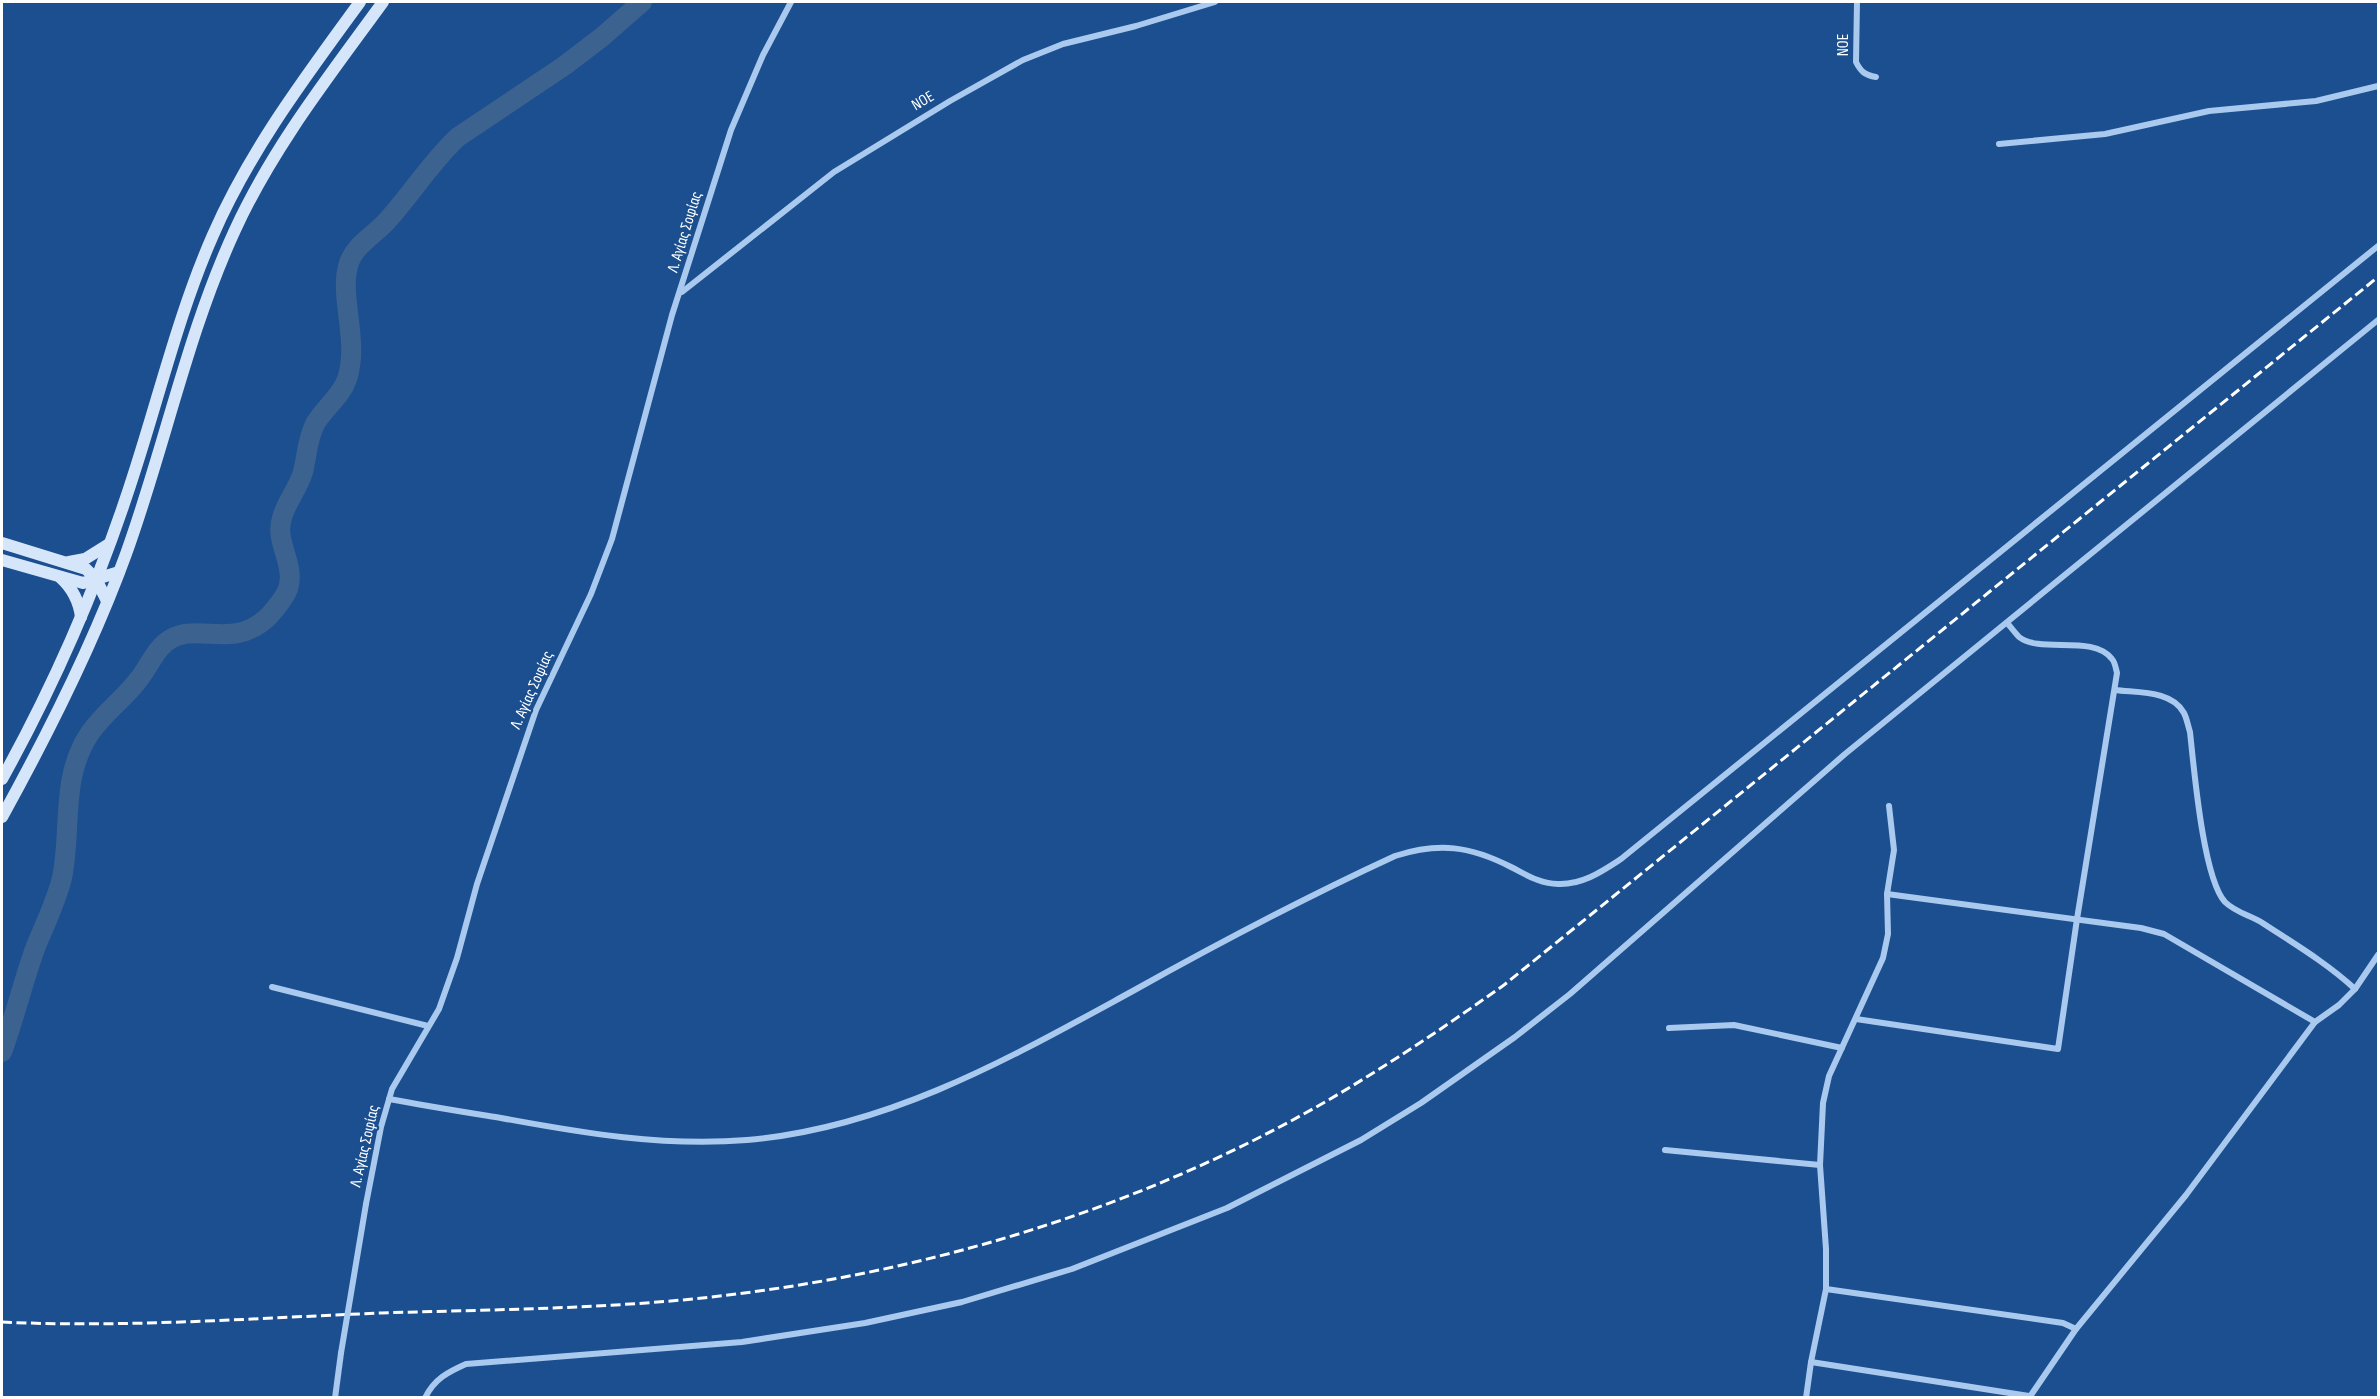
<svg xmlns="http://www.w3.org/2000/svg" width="2380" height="1399" font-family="'Sofia Sans Condensed',sans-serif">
  <rect width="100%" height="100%" fill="#1b4f8f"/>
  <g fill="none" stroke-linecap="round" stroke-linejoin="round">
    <path stroke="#3c6290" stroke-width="20" d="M2,1052C15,1017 23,981 36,946C45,924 56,902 62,878C72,829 60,777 90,733C104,713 125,698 139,679C148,668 154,652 165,643C196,618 231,653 269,616C276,608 284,599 288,589C296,564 274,542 282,518C286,502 298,489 303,472C307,456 307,440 315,424C324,408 341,397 347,379C360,341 338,295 349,263C354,246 374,235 386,222C411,195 430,163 458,137L564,66L602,37L642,2"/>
    <g stroke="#a9c9ee" stroke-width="6">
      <path d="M1857,2L1856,62C1861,72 1865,75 1876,77"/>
      <polyline points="1999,144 2105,134 2209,111 2316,101 2378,86"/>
      <polyline points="682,292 834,172 950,101 1023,60 1063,44 1136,26 1215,2"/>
      <path d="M2115,690C2137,693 2172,690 2184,713C2187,719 2188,726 2190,732C2194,768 2203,878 2225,902C2235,912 2249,915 2261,922C2293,943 2327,963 2355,989"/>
      <polyline points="1887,894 2141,928 2164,934 2315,1022"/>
      <polyline points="272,987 428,1026"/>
      <path d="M1856,1019L2058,1049L2077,919L2117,673C2116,669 2115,662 2112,659C2093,634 2041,654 2019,637C2015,633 2011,627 2007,623"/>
      <polyline points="1669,1028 1734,1025 1842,1048"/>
      <path d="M389,1099C426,1106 464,1112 501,1118C582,1133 664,1147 747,1140C888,1128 1010,1058 1131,992C1217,944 1306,897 1395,856C1439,842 1470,846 1511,867C1525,874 1540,884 1558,884C1582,885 1601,872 1621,859L2378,246"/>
      <polyline points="1665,1150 1820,1165"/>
      <polyline points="366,1204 381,1127 392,1089 439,1009 457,958 477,884 536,710 591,594 612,539 672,315 731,130 763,55 791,2"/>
      <polyline points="1826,1289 2063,1323 2076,1329"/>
      <polyline points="1811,1362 2029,1396"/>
      <polyline points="335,1398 341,1353"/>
      <path d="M425,1398C434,1379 448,1372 466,1364L742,1342L865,1323L962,1302L1072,1269L1227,1208L1361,1140L1421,1103L1515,1037L1570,994L1845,754L2378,320"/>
      <polyline points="1806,1398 1811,1362 1826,1289 1826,1249 1820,1165 1823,1103 1829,1076 1883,958 1888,934 1887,894 1894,850 1889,806"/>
      <polyline points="2029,1398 2076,1329 2186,1195 2315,1022 2339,1005 2355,989 2378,955"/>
    </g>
    <g stroke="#d6e6fa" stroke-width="12">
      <polyline points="2,543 86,569 96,579 107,601"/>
      <polyline points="2,560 83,583 119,572"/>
      <polyline points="69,562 85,559 109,544"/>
      <path d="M61,578C73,589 79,601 81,617"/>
      <path d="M2,779C57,680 102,575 136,467C161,389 180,310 213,235C250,150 306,76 360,2"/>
      <path d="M2,817C49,732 93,645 126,554C165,446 187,334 235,230C273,147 330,75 383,2"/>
    </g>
    <path stroke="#fff" stroke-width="3" stroke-dasharray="10 4.5" stroke-linecap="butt" d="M2,1322C126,1328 256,1318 381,1313C507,1309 634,1309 759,1291C956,1264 1153,1201 1325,1102C1387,1066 1446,1026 1504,985L2378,277"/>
    <polyline stroke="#a9c9ee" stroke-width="6" points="341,1353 366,1204"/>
  </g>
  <g text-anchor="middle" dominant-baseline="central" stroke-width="4.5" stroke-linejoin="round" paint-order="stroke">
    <g font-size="16" fill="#fff" stroke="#1b4f8f">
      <text transform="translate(1843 45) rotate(-90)">NOE</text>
      <text transform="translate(923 101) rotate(-31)">NOE</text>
      <text transform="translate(685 232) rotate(-73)">Λ. Αγίας Σοφίας</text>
      <text transform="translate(532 690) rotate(-66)">Λ. Αγίας Σοφίας</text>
      <text transform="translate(365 1146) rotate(-77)">Λ. Αγίας Σοφίας</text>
    </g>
  </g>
  <rect width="2380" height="1399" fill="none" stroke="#ffffff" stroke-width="6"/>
</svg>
